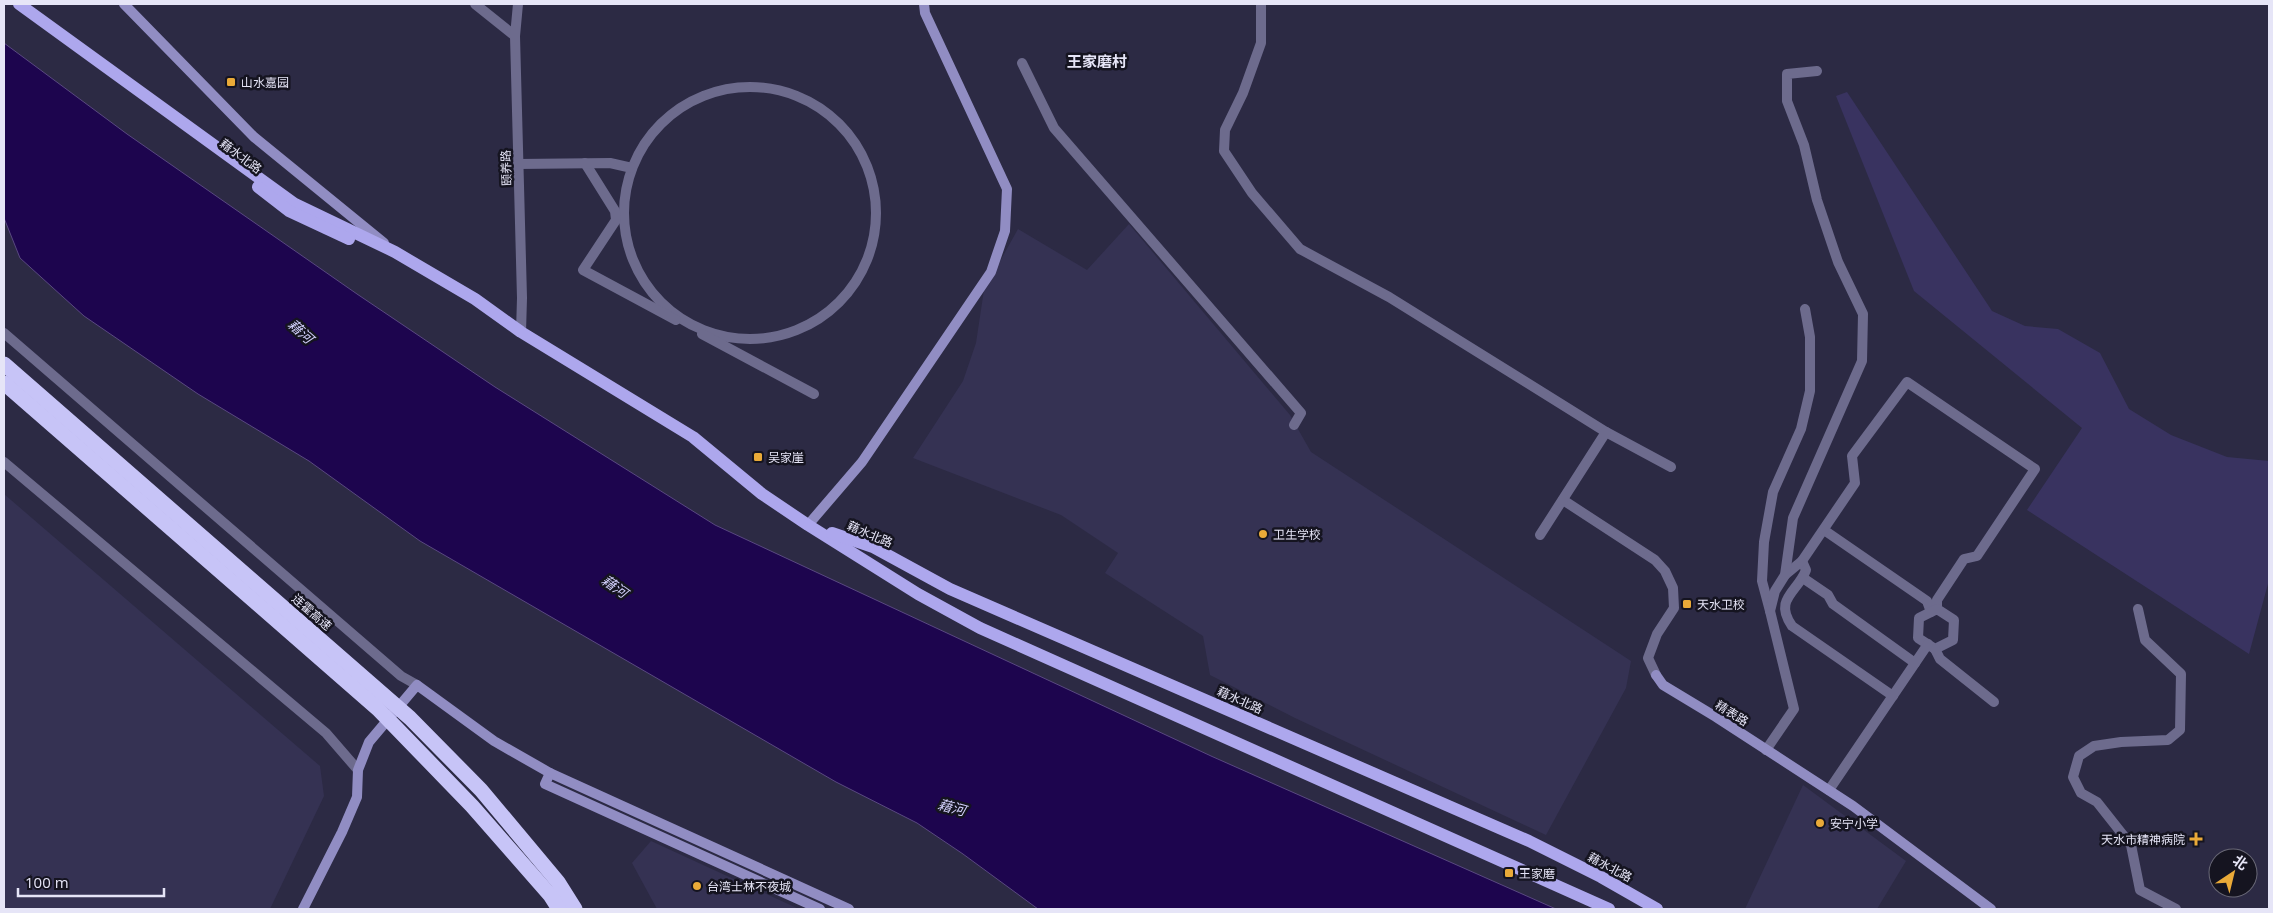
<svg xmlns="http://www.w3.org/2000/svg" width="2273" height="913" font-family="'Open Sans','Noto Sans SC',sans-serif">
  <rect width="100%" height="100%" fill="#2c2a44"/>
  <g fill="#353253">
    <polygon points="1129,224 1290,415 1311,452 1631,661 1626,688 1546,835 1295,718 1210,675 1203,636 1105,573 1118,553 1061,515 913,458 963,381 976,343 984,290 1018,229 1087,270"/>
    <polygon points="4,494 320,766 324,796 270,909 4,909"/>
    <polygon points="1803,785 1906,861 1877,909 1745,909"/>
    <polygon points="651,841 799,909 657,909 632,863"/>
  </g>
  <polygon fill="#393360" points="1847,92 1992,311 2025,326 2058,329 2100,353 2129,409 2171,435 2227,457 2269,461 2269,580 2249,654 2027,510 2082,428 1914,291 1836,96"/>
  <polygon fill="#1d054e" stroke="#594881" points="4,43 127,134 357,294 495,387 715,525 1211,756 1556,909 1038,909 963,854 917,823 836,782 420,541 309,461 198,394 84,316 20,258 4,218"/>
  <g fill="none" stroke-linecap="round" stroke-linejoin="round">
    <g stroke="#6d6b8d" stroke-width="10">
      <polyline points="475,4 515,36"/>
      <polyline points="518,4 515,36 522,298 521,332"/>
      <polyline points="1261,4 1261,43 1243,93 1225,130 1224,151 1252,193 1300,249 1389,297 1606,432 1671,467"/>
      <polyline points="1022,63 1054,128 1301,413 1294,425"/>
      <circle cx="750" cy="213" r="126"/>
      <polyline points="585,163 615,211 616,220 583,270 676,320"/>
      <polyline points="518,164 610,163 632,168"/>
      <polyline points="4,333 401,676 417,685"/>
      <polyline points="702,334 814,394"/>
      <polyline points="4,462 326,733 358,770"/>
      <polyline points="1563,500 1655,560 1665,571 1673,588 1674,608 1657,634 1648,658 1656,675"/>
      <polyline points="1824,530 1927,601 1931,612"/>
      <polyline points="1540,535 1606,432"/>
      <path d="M1802,561L1806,570C1798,592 1773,599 1792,626L1893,696"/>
      <polyline points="1785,575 1802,561 1855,483 1852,456 1907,382 2035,469 1977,556 1964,559 1937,600 1937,609"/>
      <polyline points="1803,578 1828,595 1833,604 1915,663"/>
      <polygon points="1937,609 1954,620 1953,640 1935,649 1918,638 1919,618"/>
      <polyline points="2138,609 2145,640 2181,674 2180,730 2168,740 2121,742 2094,746 2079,756 2073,777 2081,793 2097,802 2131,845 2140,890 2176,909"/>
      <polyline points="1770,611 1762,581 1764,542 1773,492 1801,429 1810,391 1810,337 1805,309"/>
      <polyline points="1935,649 1940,659 1994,702"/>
      <polyline points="1766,750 1794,709 1770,611 1775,591 1785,575 1793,518 1862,361 1863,314 1838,262 1817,200 1804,145 1787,101 1787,74 1817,71"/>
      <polyline points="1829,790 1928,644"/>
    </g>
    <g stroke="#918dc3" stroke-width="10">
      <polyline points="124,4 254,137 384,243"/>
      <polyline points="808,525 862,462 991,272 1005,231 1007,189 925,13 924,4"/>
      <polyline points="1656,675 1663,685 1716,717 1853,806 1991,909"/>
      <polyline points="550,773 545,784 820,909"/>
      <polyline points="303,909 342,832 357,797 358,770 369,742 417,685 494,741 550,773 849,909"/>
    </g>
    <g stroke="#ada7ed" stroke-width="12">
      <polyline points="19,4 295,204 395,252 475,299 521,332 693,437 762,494 808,525 918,594 980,628 1609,909"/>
      <polyline points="258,187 289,211 349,239"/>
      <polyline points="832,533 873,547 950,589 1529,841 1601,877 1657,909"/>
    </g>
    <g stroke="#c7c4f7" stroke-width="15">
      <polyline points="4,364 410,718 481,790 558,882 575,909"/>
      <polyline points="4,383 378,709 472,806 550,895 559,909"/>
    </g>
  </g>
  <g fill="#eaaa38" stroke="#151420" stroke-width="2">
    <rect x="226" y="77" width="10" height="10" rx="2.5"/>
    <rect x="753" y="452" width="10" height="10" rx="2.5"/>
    <circle cx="1263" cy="534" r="5"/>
    <rect x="1682" y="599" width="10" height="10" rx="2.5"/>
    <circle cx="1820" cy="823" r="5"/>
    <path d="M2193.5 831.5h5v5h5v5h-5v5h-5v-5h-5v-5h5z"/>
    <rect x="1504" y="868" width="10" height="10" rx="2.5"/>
    <circle cx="697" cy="886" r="5"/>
  </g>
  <g text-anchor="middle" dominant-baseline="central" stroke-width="5" stroke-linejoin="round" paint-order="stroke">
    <g font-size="12" fill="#e6e5f7" stroke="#151420" text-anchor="start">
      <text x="241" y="82">山水嘉园</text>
      <text x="768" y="457">吴家崖</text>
      <text x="1273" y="534">卫生学校</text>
      <text x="1697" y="604">天水卫校</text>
      <text x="1830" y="823">安宁小学</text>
      <text x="2185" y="839" text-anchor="end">天水市精神病院</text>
      <text x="1519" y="873">王家磨</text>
      <text x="707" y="886">台湾士林不夜城</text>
    </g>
    <g font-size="12" fill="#e6e5f7" stroke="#151420">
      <text transform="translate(241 156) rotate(37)">藉水北路</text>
      <text transform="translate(506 168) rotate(-92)">颐养路</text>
      <text transform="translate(870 534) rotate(23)">藉水北路</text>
      <text transform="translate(312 612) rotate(41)">连霍高速</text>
      <text transform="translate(1240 700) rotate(24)">藉水北路</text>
      <text transform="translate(1732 713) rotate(32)">精表路</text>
      <text transform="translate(1610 867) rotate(28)">藉水北路</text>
    </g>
    <g font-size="14" font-style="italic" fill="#d2d0fb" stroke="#151420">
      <text transform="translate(301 331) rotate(42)">藉河</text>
      <text transform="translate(615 586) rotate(35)">藉河</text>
      <text transform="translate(952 807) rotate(15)">藉河</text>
    </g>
    <g font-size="15" font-weight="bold" fill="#e6e5f7" stroke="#151420">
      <text x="1097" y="61">王家磨村</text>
    </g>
  </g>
  <rect width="2273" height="913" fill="none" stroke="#e6e5f7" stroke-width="10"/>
  <g transform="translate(2233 873) rotate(35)"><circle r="24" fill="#151420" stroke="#696876"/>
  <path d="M0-4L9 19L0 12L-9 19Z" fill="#eaaa38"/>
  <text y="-8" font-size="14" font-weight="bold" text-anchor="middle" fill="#e6e5f7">北</text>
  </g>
  <path d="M18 888v8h146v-8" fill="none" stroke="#e6e5f7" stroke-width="2.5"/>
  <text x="25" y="888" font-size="15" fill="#e6e5f7" stroke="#151420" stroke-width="4" paint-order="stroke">100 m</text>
</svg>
